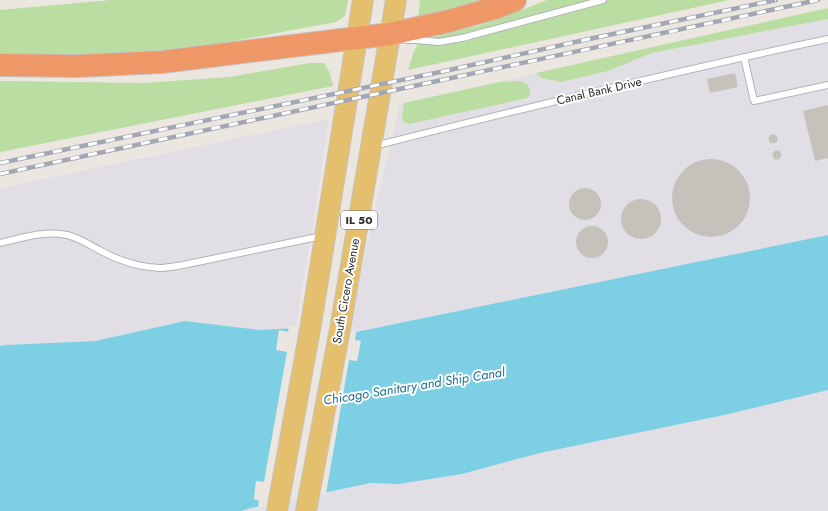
<svg xmlns="http://www.w3.org/2000/svg" width="828" height="511" font-family="Jost,sans-serif">
  <rect width="100%" height="100%" fill="#ece6e0"/>
  <g fill="#e1dfe5">
    <polygon points="828,19 828,235 356,332 349,332 365,251 400,104 404,103 402,117 404,122 409,124 528,98 499,82 476,87 536,73 542,78 561,82 574,79 608,71 652,53"/>
    <polygon points="329,119 312,231 295,328 261,330 185,321 95,341 5,345 0,346 0,188"/>
    <polygon points="828,390 828,511 241,511 251,508 371,483 399,484 462,474 540,453 729,414"/>
  </g>
  <g fill="#badda1">
    <polygon points="111,0 348,0 345,16 336,22 206,46 136,53 52,57 0,56 0,10"/>
    <polygon points="420,0 489,0 418,18"/>
    <polygon points="547,0 729,0 408,70 414,51 420,41 444,34 478,26 504,17"/>
    <polygon points="828,8 828,19 652,53 608,71 574,79 561,82 542,78 536,73"/>
    <polygon points="310,63 324,63 330,73 333,86 0,152 0,81 144,83 229,77"/>
    <path d="M519,81L527,84C530,89 532,93 528,98L409,124L403,122L402,117L404,103L499,82Z"/>
  </g>
  <polygon fill="#7dd0e4" points="828,235 828,390 729,414 540,453 462,474 399,484 371,483 251,508 241,511 0,511 0,346 5,345 95,341 185,321 261,330 295,328 356,332"/>
  <polygon fill="#ece6e0" points="289,326 337,329 356,332 355,340 361,341 357,361 349,360 326,494 258,508 259,501 254,499 256,481 264,482 287,352 276,350 279,330 288,332"/>
  <g fill="#c5c1bb">
    <polygon points="735,73 738,87 710,93 707,79"/>
    <polygon points="828,105 828,158 815,161 803,111"/>
    <circle cx="773" cy="139" r="4.5"/>
    <circle cx="777" cy="155" r="4.5"/>
    <circle cx="711" cy="198" r="39"/>
    <circle cx="585" cy="204" r="16"/>
    <circle cx="641" cy="219" r="20"/>
    <circle cx="592" cy="242" r="16"/>
  </g>
  <g fill="none" stroke-linecap="round" stroke-linejoin="round">
    <defs>
      <g id="service">
        <polyline points="406,40 416,40 439,42 462,38 603,0"/>
        <polyline points="744,57 754,101 828,85"/>
        <path d="M374,146C525,108 676,71 828,39"/>
        <path d="M0,243C21,238 45,230 67,235C80,238 91,246 103,252C120,261 140,267 159,268C167,268 175,266 183,265L322,236"/>
      </g>
      <g id="primary">
        <polyline points="277,511 311,324 363,0"/>
        <polyline points="306,511 340,329 396,0"/>
      </g>
      <polyline id="motorway" points="0,65 78,66 162,62 390,34 449,21 495,8 515,0"/>
    </defs>
    <use href="#service" stroke="#b0b3bb" stroke-width="8"/>
    <use href="#primary" stroke="#c4c4c4" stroke-width="22"/>
    <use href="#motorway" stroke="#c4c4c4" stroke-width="24"/>
    <use href="#service" stroke="#fff" stroke-width="6"/>
    <use href="#primary" stroke="#e4bf6d" stroke-width="20"/>
    <use href="#motorway" stroke="#ef9867" stroke-width="22"/>
    <defs>
      <g id="rail">
        <polyline points="0,163 445,71 589,39 776,0"/>
        <path d="M0,174C273,115 545,59 818,0"/>
      </g>
    </defs>
    <use href="#rail" stroke="#a3a6b4" stroke-width="4.5"/>
    <use href="#rail" stroke="#fff" stroke-width="3" stroke-dasharray="9" stroke-linecap="butt"/>
  </g>
  <g text-anchor="middle" dominant-baseline="central" stroke-width="4" stroke-linejoin="round" paint-order="stroke">
    <rect fill="#fff" stroke="#6b6b6b" stroke-width="1" x="341" y="211" width="36" height="18" rx="3"/>
    <g font-size="11" font-weight="bold" fill="#2c2c2c">
      <text x="359" y="220">IL 50</text>
    </g>
    <g font-size="12" fill="#2c2c2c" stroke="#fff">
      <text transform="translate(599 91) rotate(-13)">Canal Bank Drive</text>
      <text transform="translate(346 291) rotate(-80)">South Cicero Avenue</text>
    </g>
    <g font-size="13" font-style="italic" fill="#1a7291" stroke="#fff">
      <text transform="translate(414 386) rotate(-9)">Chicago Sanitary and Ship Canal</text>
    </g>
  </g>
</svg>
